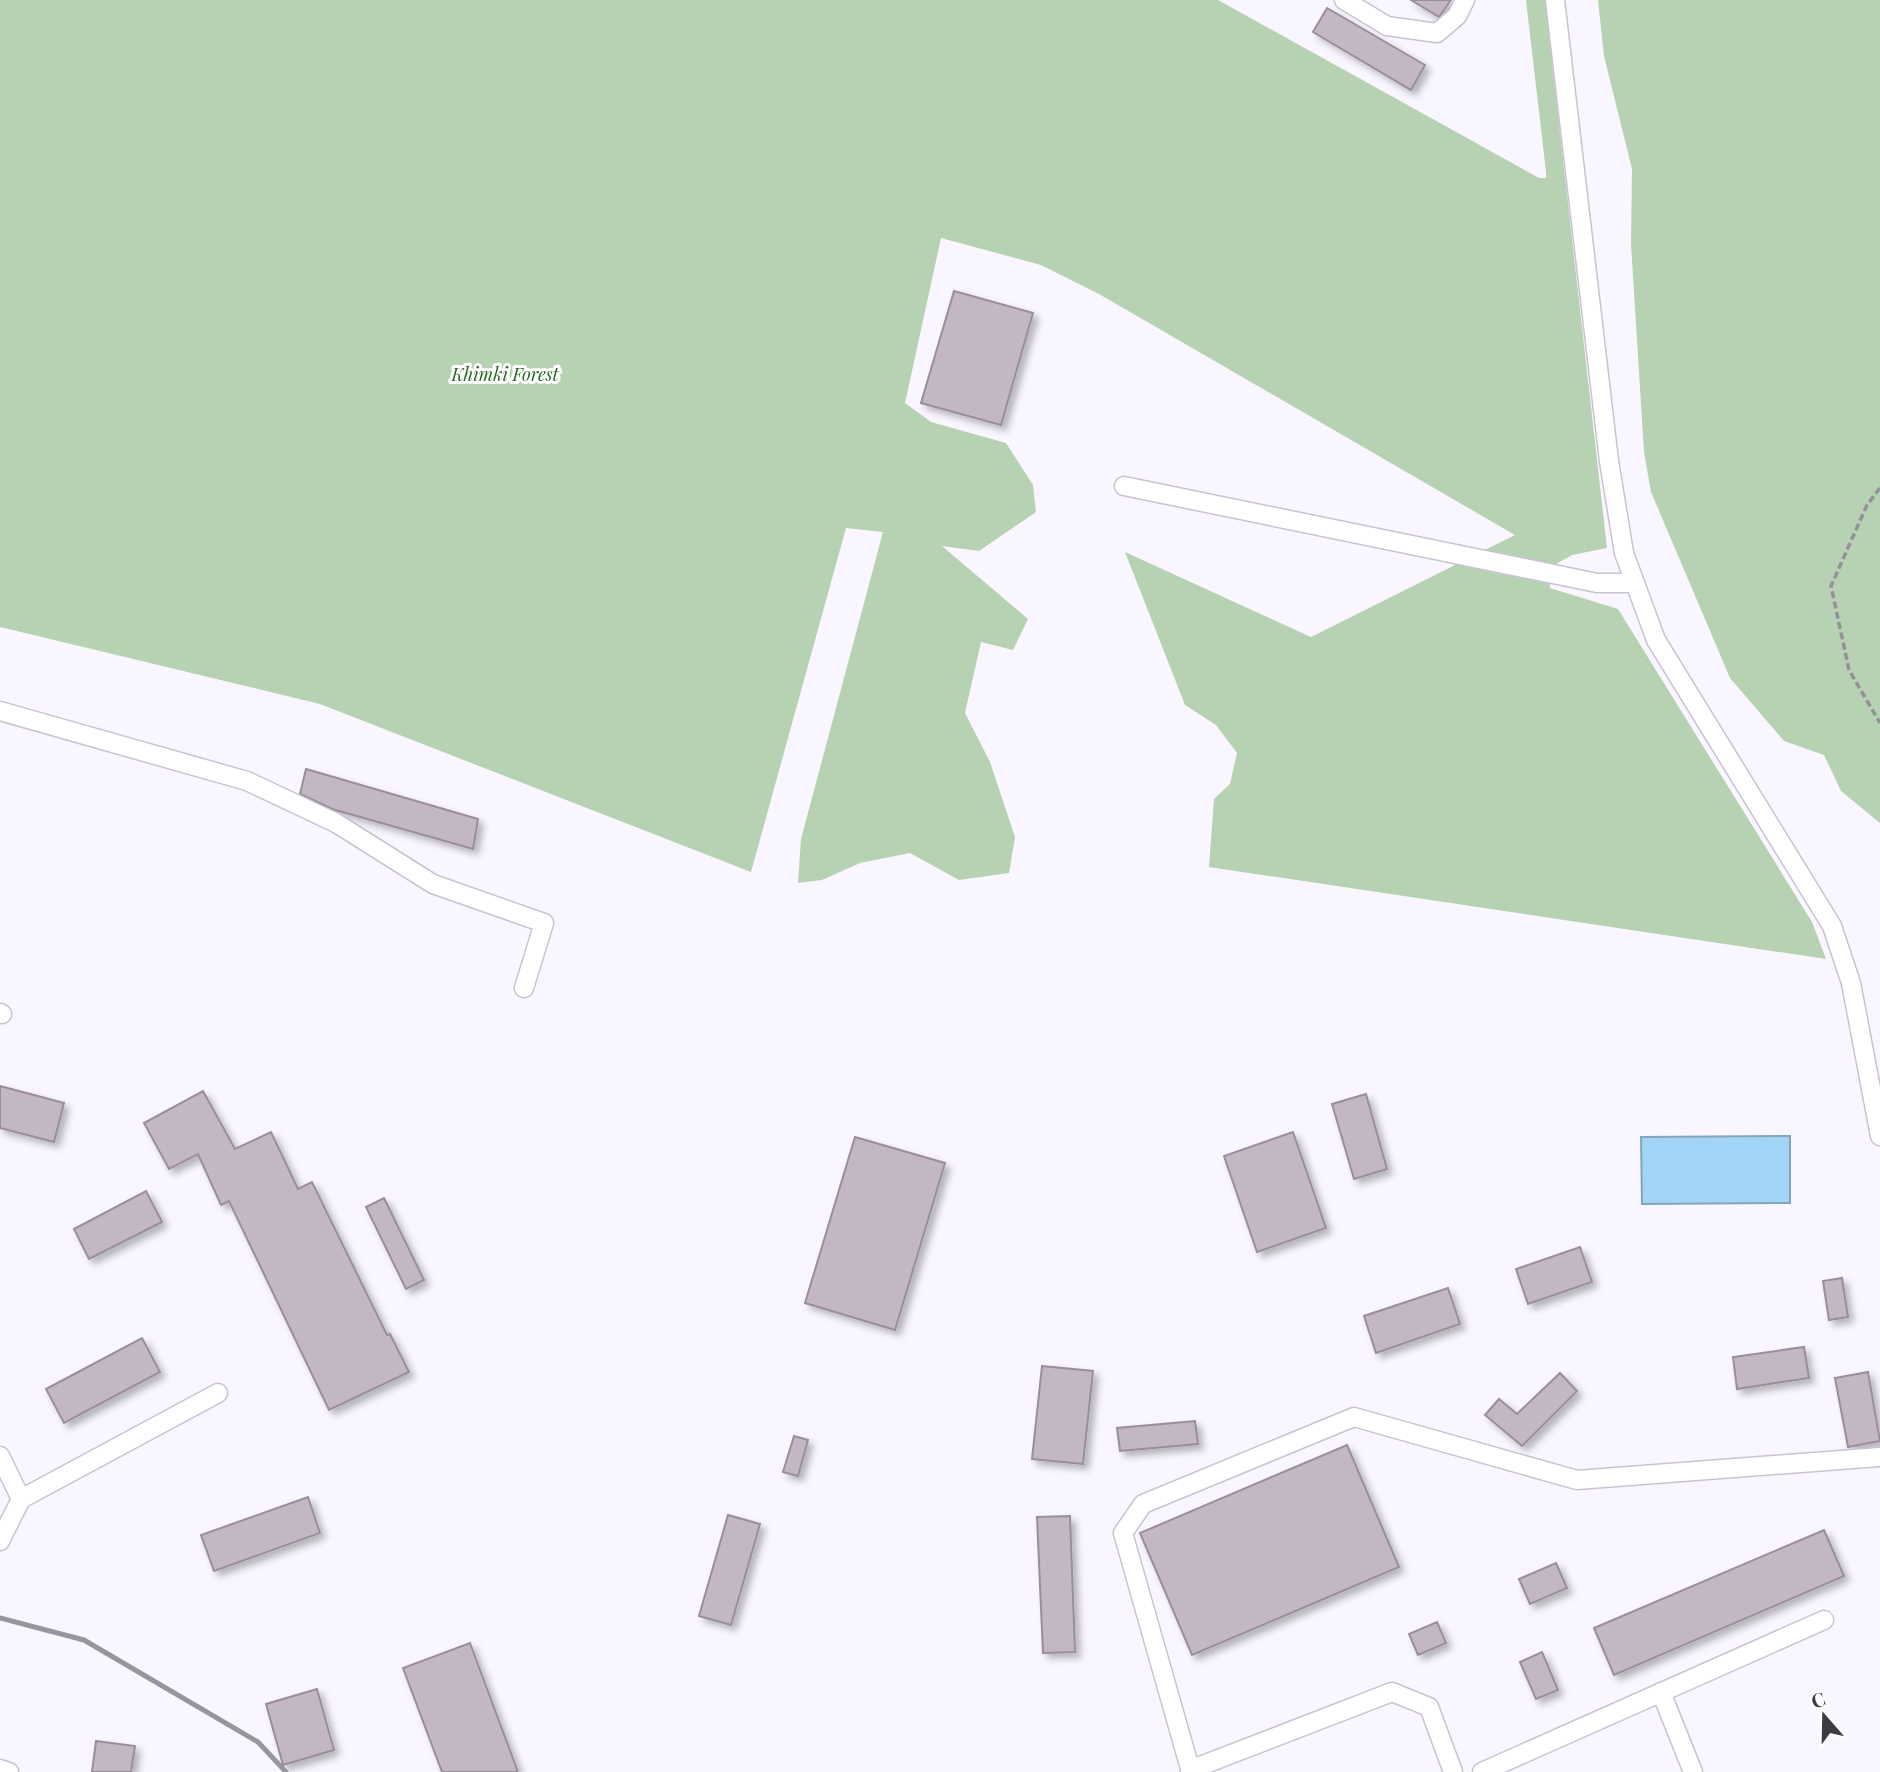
<svg xmlns="http://www.w3.org/2000/svg" width="1880" height="1772" font-family="'Playfair Display',serif">
  <defs>
    <filter id="shadow"><feDropShadow dx="5" dy="5" stdDeviation="3.5" flood-color="#0004"/></filter>
  </defs>
  <rect width="100%" height="100%" fill="#f9f6ff"/>
  <g fill="#b6d2b2">
    <polygon points="0,0 1218,0 1539,178 1546,178 1546,172 1526,0 1545,0 1607,548 1572,555 1549,568 1550,588 1618,609 1812,922 1826,959 1209,867 1214,799 1230,784 1237,753 1216,725 1185,705 1125,552 1311,637 1515,535 1099,294 1041,265 941,238 905,403 931,422 1006,443 1033,485 1036,512 979,551 942,546 1028,619 1013,650 981,642 965,713 990,762 1015,837 1009,873 959,880 910,853 860,863 822,880 798,883 801,839 883,532 846,528 751,872 320,704 0,627"/>
    <polygon points="1598,0 1880,0 1880,823 1841,791 1824,755 1784,741 1730,678 1651,492 1644,452 1631,244 1632,169 1604,56"/>
  </g>
  <polygon fill="#a1d4f5" stroke="#83a6bf" stroke-width="2" points="1790,1136 1790,1203 1642,1204 1641,1137"/>
  <g fill="#c2b7c2" stroke="#998e99" stroke-width="2" filter="url(#shadow)">
    <polygon points="1411,0 1451,0 1439,17"/>
    <polygon points="1327,8 1425,65 1411,90 1313,32"/>
    <polygon points="954,291 1033,313 1001,425 921,403"/>
    <polygon points="306,769 478,819 473,849 332,809 300,794"/>
    <polygon points="0,1086 64,1103 54,1142 0,1128"/>
    <polygon points="203,1091 235,1149 271,1132 298,1189 312,1182 387,1335 390,1334 409,1372 329,1410 229,1201 221,1205 198,1154 169,1169 144,1123"/>
    <polygon points="1366,1094 1387,1169 1354,1179 1332,1104"/>
    <polygon points="1293,1132 1326,1228 1257,1252 1224,1156"/>
    <polygon points="855,1137 945,1163 895,1330 805,1303"/>
    <polygon points="146,1191 162,1222 89,1259 74,1229"/>
    <polygon points="384,1198 424,1280 406,1289 366,1207"/>
    <polygon points="1580,1247 1592,1282 1528,1304 1516,1269"/>
    <polygon points="1842,1278 1848,1317 1829,1320 1823,1281"/>
    <polygon points="1448,1288 1460,1324 1376,1353 1364,1316"/>
    <polygon points="142,1338 160,1372 64,1423 46,1389"/>
    <polygon points="1804,1347 1809,1378 1737,1389 1733,1357"/>
    <polygon points="1042,1366 1093,1371 1083,1464 1032,1459"/>
    <polygon points="1868,1372 1880,1441 1848,1447 1835,1378"/>
    <polygon points="1560,1373 1577,1391 1522,1446 1485,1415 1499,1399 1517,1414"/>
    <polygon points="1195,1421 1198,1444 1120,1451 1117,1428"/>
    <polygon points="794,1436 808,1440 798,1476 783,1472"/>
    <polygon points="1347,1445 1399,1567 1192,1655 1140,1533"/>
    <polygon points="308,1497 320,1533 214,1571 201,1535"/>
    <polygon points="728,1515 760,1524 731,1625 699,1616"/>
    <polygon points="1070,1516 1075,1652 1043,1653 1037,1517"/>
    <polygon points="1824,1530 1844,1576 1614,1675 1594,1628"/>
    <polygon points="1556,1563 1567,1588 1530,1604 1519,1579"/>
    <polygon points="1437,1622 1446,1643 1418,1655 1409,1634"/>
    <polygon points="470,1643 518,1772 442,1772 403,1668"/>
    <polygon points="1542,1652 1558,1690 1536,1699 1520,1662"/>
    <polygon points="317,1689 334,1750 283,1765 266,1704"/>
    <polygon points="96,1741 135,1746 131,1772 92,1772"/>
  </g>
  <g fill="none" stroke-linecap="round" stroke-linejoin="round">
    <defs>
      <g id="minor">
        <polyline points="1344,0 1387,26 1437,33 1457,16 1465,0"/>
        <polyline points="1555,0 1609,461 1624,553 1656,640 1832,926 1851,983 1880,1136"/>
        <polyline points="1124,486 1597,583 1635,583"/>
        <polyline points="0,711 247,781 336,823 433,884 544,923 524,988"/>
        <polyline points="0,1013 2,1014"/>
        <polyline points="0,1456 21,1499"/>
        <polyline points="0,1541 21,1499 218,1393"/>
        <polyline points="1661,1692 1693,1772"/>
        <polyline points="0,1769 9,1772"/>
        <polyline points="1190,1770 1392,1692 1429,1707 1453,1772"/>
        <polyline points="1191,1772 1123,1533 1143,1504 1354,1417 1577,1480 1880,1457"/>
        <polyline points="1482,1772 1824,1620"/>
      </g>
    </defs>
    <use href="#minor" stroke="#c9c3d1" stroke-width="21"/>
    <polyline stroke="#949199" stroke-width="3.5" stroke-dasharray="7 3.5" stroke-linecap="butt" points="1880,488 1867,505 1831,586 1849,670 1880,723"/>
    <use href="#minor" stroke="#fff" stroke-width="18"/>
    <polyline stroke="#98969d" stroke-width="5" points="0,1618 84,1640 258,1742 286,1772"/>
  </g>
  <g text-anchor="middle" dominant-baseline="central" stroke-width="6" stroke-linejoin="round" paint-order="stroke">
    <g font-size="18" font-style="italic" fill="#286623" stroke="#fff">
      <text x="505" y="374">Khimki Forest</text>
    </g>
  </g>
  <g transform="translate(1824 1716) rotate(340)" stroke="#ffffff" stroke-width="5" paint-order="stroke">
  <path d="M0-5L12 26L0 18L-12 26Z" fill="#3d3b41"/>
  <text y="-10" font-size="19" font-weight="bold" text-anchor="middle" fill="#3d3b41">С</text>
  </g>
</svg>
